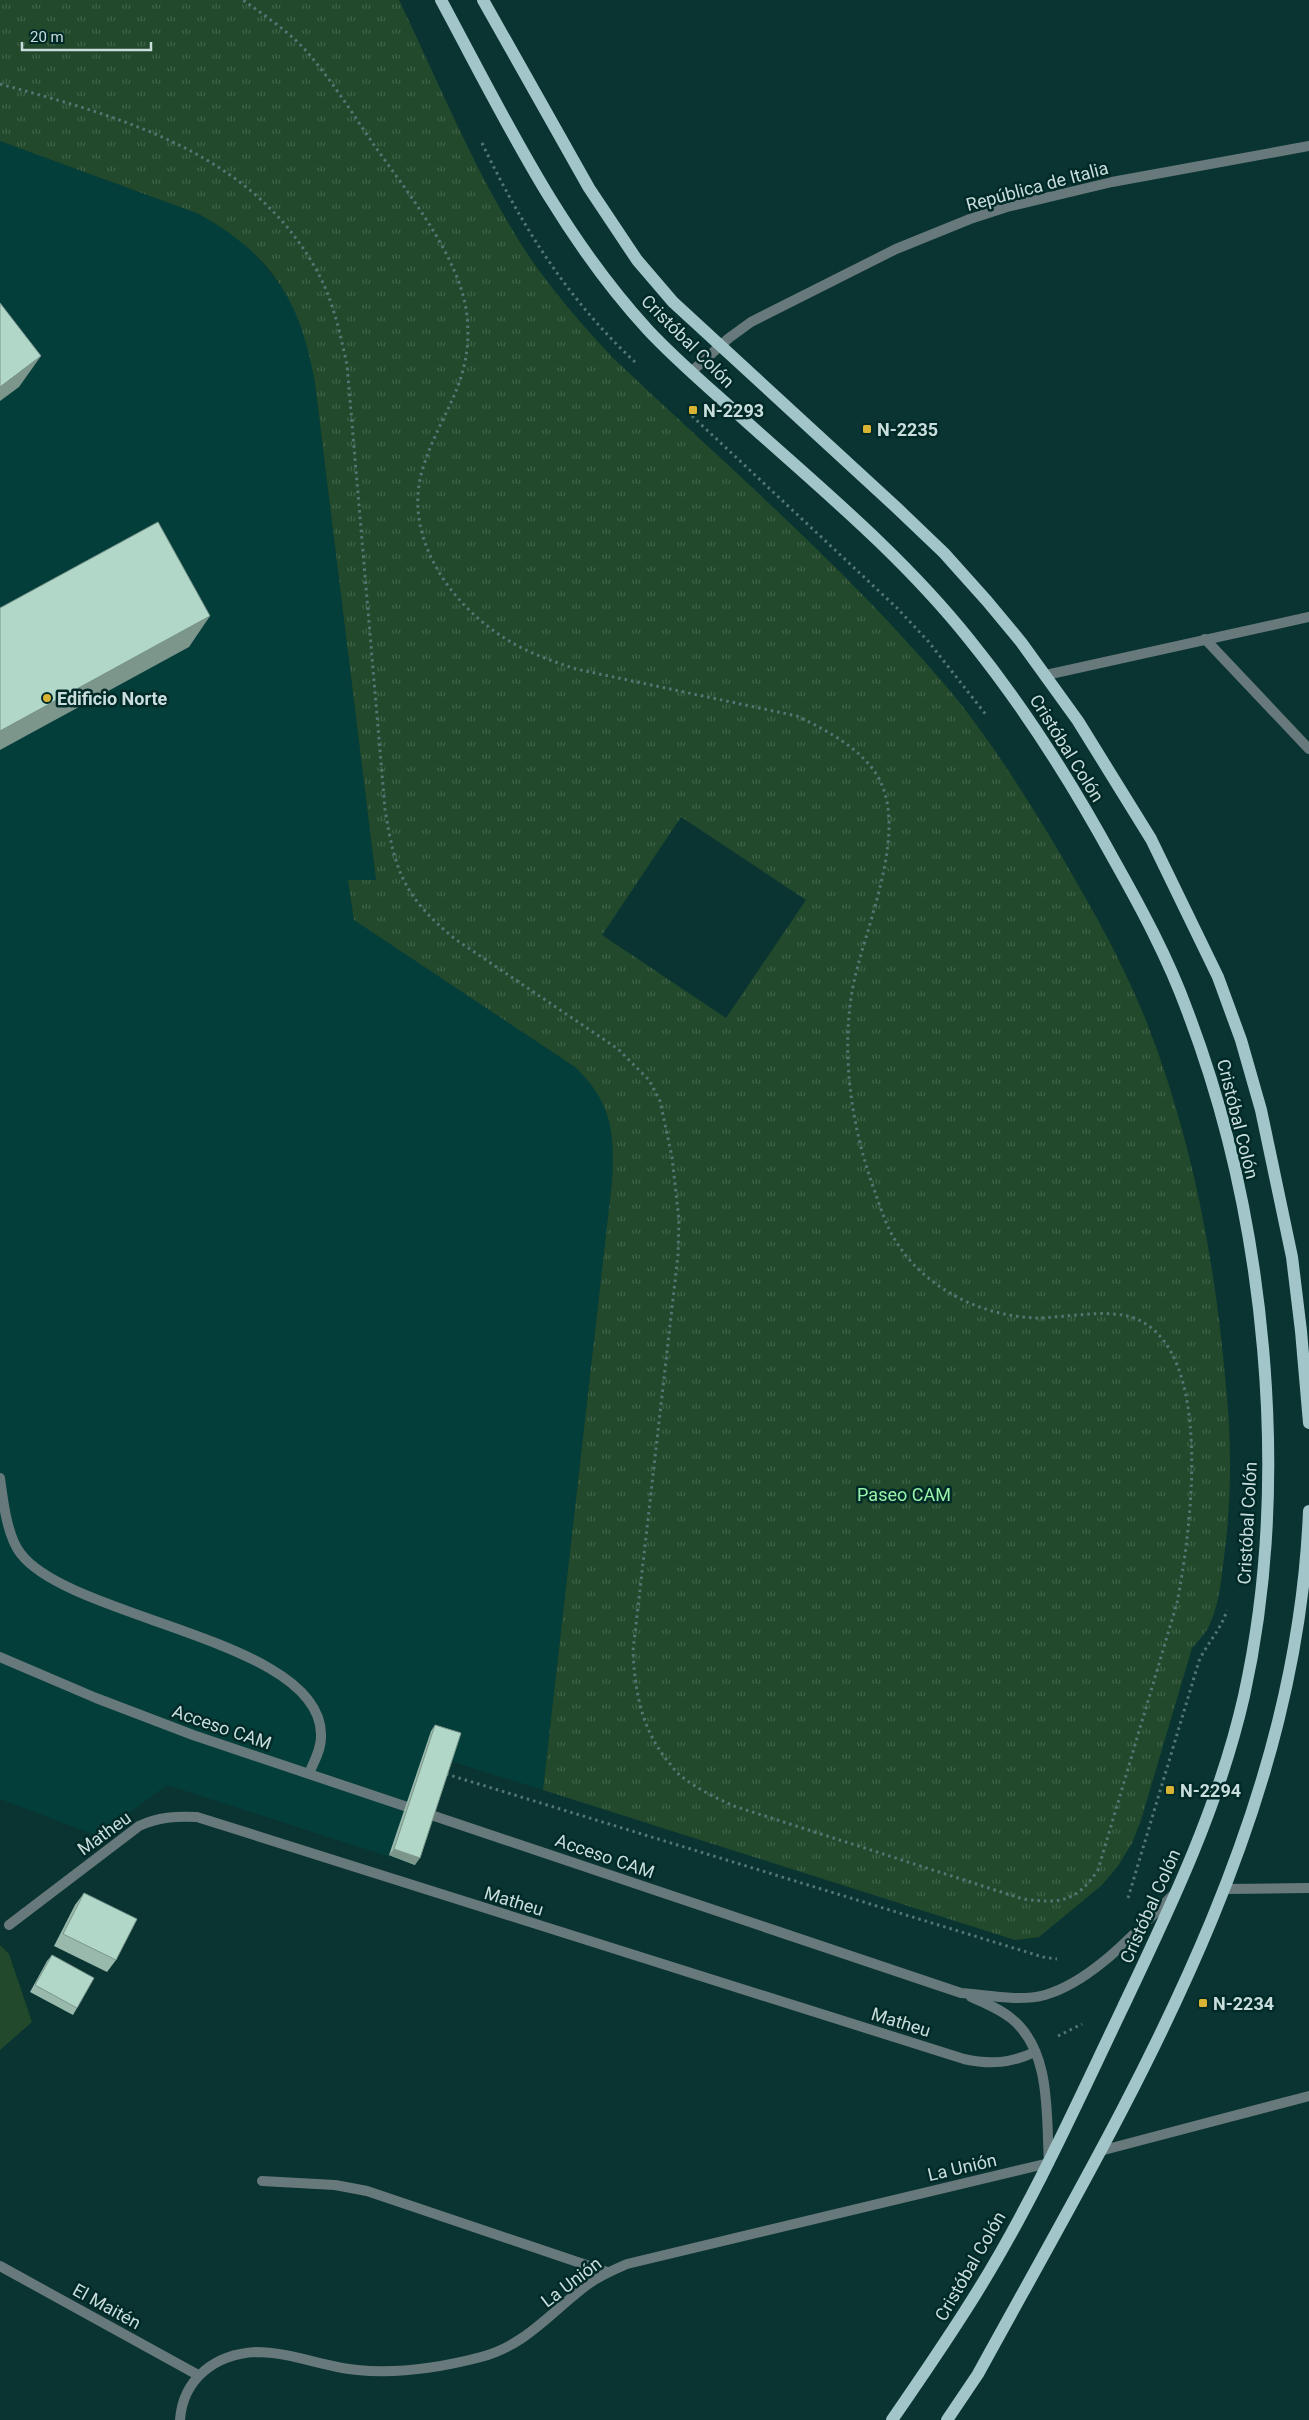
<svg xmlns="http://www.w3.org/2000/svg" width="1309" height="2420" font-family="Roboto,sans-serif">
  <defs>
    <pattern id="park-tufts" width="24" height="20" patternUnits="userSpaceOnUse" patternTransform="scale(1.25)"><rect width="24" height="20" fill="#22492b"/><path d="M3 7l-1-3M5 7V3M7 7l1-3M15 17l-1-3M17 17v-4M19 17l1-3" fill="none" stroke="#416349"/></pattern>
  </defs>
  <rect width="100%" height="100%" fill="#0a3431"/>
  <polygon fill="#043e3b" points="0,141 199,214 226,229 251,249 288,295 301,323 310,352 315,383 376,880 348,880 354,920 575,1067 592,1082 604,1104 611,1129 614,1156 612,1182 543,1790 450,1761 415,1865 167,1785 98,1836 0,1799"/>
  <polygon fill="#22492b" points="0,1945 9,1954 32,2022 0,2050"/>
  <path fill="url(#park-tufts)" fill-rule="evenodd" d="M0,0H399C436,77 469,158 513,231C540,277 576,318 612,357C725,464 845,567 946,686C985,732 1017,783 1049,835C1085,896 1121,957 1147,1023C1191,1136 1214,1255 1225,1376C1232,1439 1232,1502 1223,1565C1221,1584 1218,1606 1210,1624C1206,1633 1198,1641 1192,1648L1141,1820L1132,1843L1118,1866L1102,1885L1039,1937L1015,1940L543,1790L612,1182C615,1133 612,1102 575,1067L354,920L348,880H376L315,383C301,301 272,255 199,214L0,141ZM681,817L806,900L726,1018L602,935Z"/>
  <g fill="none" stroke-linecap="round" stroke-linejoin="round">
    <g stroke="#547674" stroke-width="3" stroke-dasharray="2.5 4" stroke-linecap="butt">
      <path d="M0,84C121,117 252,152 317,271C333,300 340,333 347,365L385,809C395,872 404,897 455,939L618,1049L649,1080L660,1101L672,1157L679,1220L678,1255L633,1651C635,1691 641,1727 666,1759C671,1764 675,1772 681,1776C697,1789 716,1798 734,1806L1023,1899C1061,1904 1076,1902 1098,1870L1177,1603C1190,1536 1217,1349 1134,1318C1106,1308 1066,1318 1036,1318C977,1316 916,1284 889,1229C884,1218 879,1204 875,1192C852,1130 841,1057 852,992C862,931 916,823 872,768C853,744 824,729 797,716L576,669C552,661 528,653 506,639C451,605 403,538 422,471C439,413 474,383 467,316C461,258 407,192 374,145C353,114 332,81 308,53C290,32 265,16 243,0"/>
      <path d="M482,143C521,225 568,300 635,362"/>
      <polyline points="692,416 897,608 928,641 987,716"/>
      <polyline points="446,1774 1043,1957 1057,1959"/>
      <path d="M1128,1898L1199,1661C1207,1643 1221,1630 1227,1610"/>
      <polyline points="1058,2036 1082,2024"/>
    </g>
    <g stroke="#68797b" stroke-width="10">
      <path d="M0,1478C3,1500 7,1537 21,1554C72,1620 325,1640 321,1737C321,1750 314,1762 309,1773"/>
      <path d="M0,1657L96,1698L193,1735L961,1993C987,1995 1019,2002 1045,1995C1094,1981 1138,1929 1173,1895"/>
      <path d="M9,1925L139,1826C158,1817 176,1816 197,1817L964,2059C991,2065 1011,2063 1035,2052"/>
      <polyline points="262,2181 335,2185 367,2191 607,2272"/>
      <polyline points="0,2266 198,2375"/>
      <path d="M180,2420C183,2378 216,2354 256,2352C290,2352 324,2367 357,2370C397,2374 443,2367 481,2357C525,2346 552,2311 587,2285C599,2276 613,2270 627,2264L1049,2163C1046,2116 1052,2052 1012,2019C1000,2009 985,2003 971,1997"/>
    </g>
    <g stroke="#68797b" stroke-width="10">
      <polyline points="691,372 729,338 751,322 896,249 970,219 1007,207 1112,182 1309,146"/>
      <polyline points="1205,639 1309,749"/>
      <polyline points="1046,675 1309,617"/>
      <polyline points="1225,1889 1309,1888"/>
      <polyline points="1100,2151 1309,2096"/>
    </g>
    <g stroke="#a2c5ca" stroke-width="12">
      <path d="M441,0C503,115 558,232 648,330C676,360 708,387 739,415C819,487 902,555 969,639C1024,707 1072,783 1114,860C1141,908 1168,958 1187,1010C1266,1217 1292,1479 1244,1696C1219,1806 1171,1906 1123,2007C1077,2103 1033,2202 977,2292C950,2336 921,2378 892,2420"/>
      <polyline points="483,0 589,188 637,260 673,302 898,509 944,553 987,601 1021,642 1078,721 1151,839 1218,977 1241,1040 1261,1110 1292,1257 1301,1331 1309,1423"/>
      <path d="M947,2420L978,2374C1127,2102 1296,1830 1309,1511"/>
    </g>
  </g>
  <g fill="#98b9ac">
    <polygon points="435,1725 415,1865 389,1855 431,1731"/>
    <polygon points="84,1893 116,1960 107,1972 54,1946 75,1905"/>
    <polygon points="52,1955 77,2008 73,2015 30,1992 47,1961"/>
  </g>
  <g fill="#7c968c">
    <polygon points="41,356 19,387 0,401 0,387"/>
    <polygon points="210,616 189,647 0,750 0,731"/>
    <polygon points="394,1849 420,1858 415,1865 389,1855"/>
  </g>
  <g fill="#b1d7c8" stroke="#7c968c">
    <polygon points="0,303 41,356 0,387"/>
    <polygon points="158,522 210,616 0,731 0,608"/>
    <polygon points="435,1725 461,1733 420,1858 394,1849"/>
    <polygon points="84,1893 137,1919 116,1960 63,1934"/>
    <polygon points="52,1955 94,1978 77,2008 35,1985"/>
  </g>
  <g fill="#d9b334" stroke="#002a27" stroke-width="2">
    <rect x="688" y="405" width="10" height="10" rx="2.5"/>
    <rect x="862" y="424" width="10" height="10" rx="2.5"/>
    <circle cx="47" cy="698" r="5"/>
    <rect x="1165" y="1785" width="10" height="10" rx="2.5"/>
    <rect x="1198" y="1998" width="10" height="10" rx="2.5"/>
  </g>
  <g text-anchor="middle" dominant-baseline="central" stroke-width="5" stroke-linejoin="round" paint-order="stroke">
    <g font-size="18" fill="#c9dedc" stroke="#002a27">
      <text transform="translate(1037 186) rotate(-15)">República de Italia</text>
      <text transform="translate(688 341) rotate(45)">Cristóbal Colón</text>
      <text transform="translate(1067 748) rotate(58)">Cristóbal Colón</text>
      <text transform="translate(1238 1119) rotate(76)">Cristóbal Colón</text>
      <text transform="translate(1247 1523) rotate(-87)">Cristóbal Colón</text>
      <text transform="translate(222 1727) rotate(19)">Acceso CAM</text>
      <text transform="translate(104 1833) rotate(-36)">Matheu</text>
      <text transform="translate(605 1856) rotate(19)">Acceso CAM</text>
      <text transform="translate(514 1901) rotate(17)">Matheu</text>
      <text transform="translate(1150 1906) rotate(-66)">Cristóbal Colón</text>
      <text transform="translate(901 2022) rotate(17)">Matheu</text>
      <text transform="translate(962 2167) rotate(-13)">La Unión</text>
      <text transform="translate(970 2266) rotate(-60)">Cristóbal Colón</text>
      <text transform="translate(571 2282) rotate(-37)">La Unión</text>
      <text transform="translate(107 2306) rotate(29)">El Maitén</text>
    </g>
    <g font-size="18" font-weight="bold" fill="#c9dedc" stroke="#002a27" text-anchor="start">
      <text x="703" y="410">N-2293</text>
      <text x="877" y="429">N-2235</text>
      <text x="57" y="698">Edificio Norte</text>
      <text x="1180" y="1790">N-2294</text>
      <text x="1213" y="2003">N-2234</text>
    </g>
    <g font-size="18" fill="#98f4ab" stroke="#002a27">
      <text x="904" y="1494">Paseo CAM</text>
    </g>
  </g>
  <path d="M22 42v8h129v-8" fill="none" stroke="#c9dedc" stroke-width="2.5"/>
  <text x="30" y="42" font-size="15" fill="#c9dedc" stroke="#002a27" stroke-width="4" paint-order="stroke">20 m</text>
</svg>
